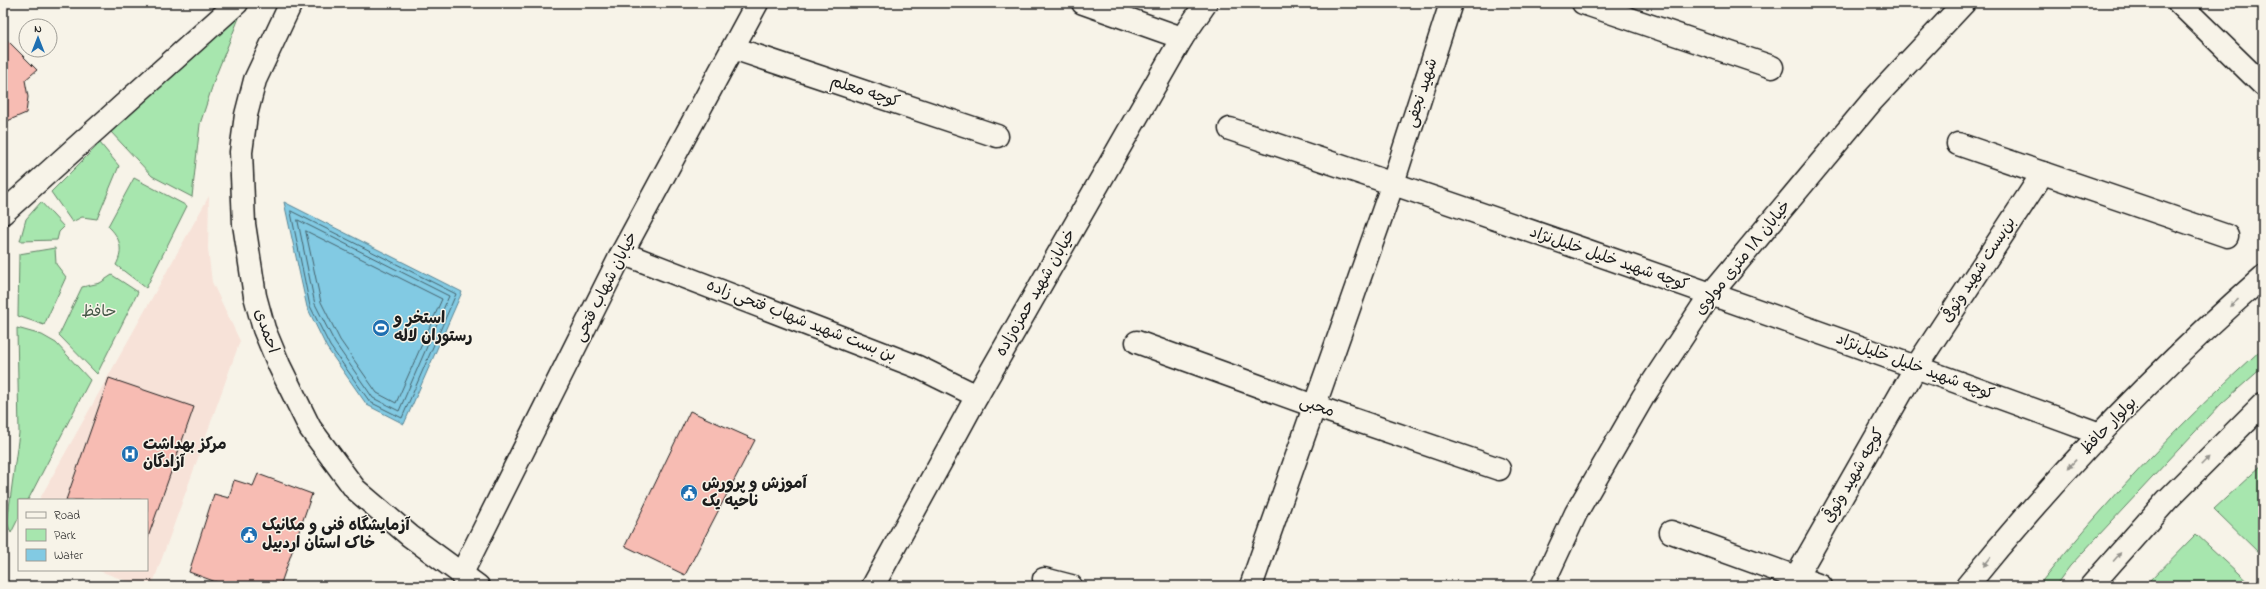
<svg xmlns="http://www.w3.org/2000/svg" width="2266" height="589" font-family="'Indie Flower','Playpen Sans Arabic',sans-serif">
  <rect width="100%" height="100%" fill="#f7f3e8"/>
  <filter id="ink" filterUnits="userSpaceOnUse"><feTurbulence type="fractalNoise" baseFrequency=".025" numOctaves="2"/><feDisplacementMap in="SourceGraphic" scale="8" xChannelSelector="R" yChannelSelector="G"/><feConvolveMatrix kernelMatrix="1 2 1 2 8 2 1 2 1" color-interpolation-filters="sRGB"/></filter>
  <g filter="url(#ink)">
    <polygon fill="#f7e2d8" points="209,196 208,249 212,282 240,341 152,586 140,586 97,570 147,570 147,500 39,500"/>
    <g fill="#a7e6ae" stroke="#628165">
      <polygon points="245,3 216,75 200,124 192,197 152,176 110,131"/>
      <polygon points="100,143 119,166 97,219 82,217 72,222 51,192"/>
      <path d="M134,178L187,206L146,288L116,265C124,250 120,237 108,226Z"/>
      <polygon points="41,202 64,227 59,232 57,240 20,241 26,219"/>
      <polygon points="55,248 56,264 66,277 44,325 18,316 19,254"/>
      <polygon points="112,275 138,292 97,374 59,335 82,287 100,283"/>
      <polygon points="17,328 42,335 56,343 90,380 28,500 19,500 19,517 11,533 7,523 19,433"/>
      <path d="M2263,348V367L2221,404L2070,566L2055,586H2038C2106,501 2182,421 2263,348Z"/>
      <polygon points="2263,464 2263,557 2214,509"/>
      <polygon points="2196,534 2252,586 2145,586"/>
    </g>
    <polygon fill="#82cae3" stroke="#598493" points="284,202 462,292 404,424 367,405 327,348 307,307"/>
    <g fill="none" stroke-linecap="round" stroke-linejoin="round">
      <g stroke="#45626c" stroke-width="1">
        <polygon points="291,211 456,294 402,418 370,402 330,346 310,306"/>
        <polygon points="298,220 449,296 399,411 373,398 335,343 315,304"/>
        <polygon points="306,231 442,299 396,403 377,393 340,340 321,302"/>
      </g>
    </g>
    <g fill="#f7bcb3" stroke="#1c1c1c">
      <polygon points="3,36 37,70 25,80 28,97 26,113 5,122"/>
      <polygon points="109,378 194,407 147,540 147,500 66,500"/>
      <polygon points="690,411 755,440 685,575 625,546"/>
      <polygon points="258,474 312,494 280,586 227,586 189,572 214,494 229,498 234,480 253,486"/>
    </g>
    <g fill="none" stroke-linecap="round" stroke-linejoin="round">
      <defs>
        <g id="minor">
          <polyline points="1083,3 1182,38"/>
          <polyline points="1583,3 1772,67"/>
          <polyline points="733,48 997,136"/>
          <path d="M1230,129C1521,226 1811,328 2100,434"/>
          <polyline points="1958,144 2227,236"/>
          <polyline points="3,213 237,3"/>
          <polyline points="622,253 918,367 977,396"/>
          <polyline points="1137,342 1314,406 1499,469"/>
          <polyline points="1671,532 1821,586"/>
          <polyline points="461,575 622,253 757,3"/>
          <polyline points="1044,579 1071,586"/>
          <polyline points="1251,586 1393,183 1451,3"/>
          <polyline points="1791,586 1916,367 2043,173"/>
        </g>
        <g id="tertiary">
          <polyline points="291,3 255,80 246,115 241,152 244,224 255,296 264,329 279,365 310,428 355,489 410,536 478,586"/>
          <polyline points="2179,3 2263,85"/>
          <polyline points="873,586 977,396 1182,38 1206,3"/>
          <polyline points="1542,586 1576,513 1643,397 1710,295 1872,101 1964,3"/>
        </g>
        <g id="secondary">
          <path d="M1967,586C2057,475 2156,371 2263,277"/>
          <polyline points="2091,586 2167,500 2263,404"/>
        </g>
      </defs>
      <use href="#minor" stroke="#1c1c1c" stroke-width="25"/>
      <use href="#tertiary" stroke="#1c1c1c" stroke-width="25"/>
      <use href="#secondary" stroke="#1c1c1c" stroke-width="25"/>
      <use href="#minor" stroke="#f7f3e8" stroke-width="22"/>
      <use href="#tertiary" stroke="#f7f3e8" stroke-width="22"/>
      <use href="#secondary" stroke="#f7f3e8" stroke-width="22"/>
    </g>
    <defs><path id="oneway-solid" d="M-6-.8H1V-3.2L6.5 0L1 3.2V.8H-6Z"/></defs>
    <g fill="#94928c">
      <use href="#oneway-solid" transform="translate(2234 303) rotate(139)"/>
      <use href="#oneway-solid" transform="translate(2205 461) rotate(-45)"/>
      <use href="#oneway-solid" transform="translate(2072 464) rotate(133)"/>
      <use href="#oneway-solid" transform="translate(2117 557) rotate(-49)"/>
      <use href="#oneway-solid" transform="translate(1987 562) rotate(129)"/>
    </g>
  </g>
  <defs>
    <symbol id="stadium-disc" viewBox="-11 -11 22 22"><circle r="9.5" fill="#1f6fb2" stroke="#f7f3e8"/><path d="M0-5a6.5 5 0 1 0 0 10a6.5 5 0 1 0 0-10ZM-3.5-1.8h7v3.6h-7Z" fill="#fff"/></symbol>
    <symbol id="hospital-disc" viewBox="-11 -11 22 22"><circle r="9.5" fill="#1f6fb2" stroke="#f7f3e8"/><path d="M-5-5h3v3.5h4V-5h3V5h-3V1.5h-4V5h-3Z" fill="#fff"/></symbol>
    <symbol id="civic-disc" viewBox="-11 -11 22 22"><circle r="9.5" fill="#1f6fb2" stroke="#f7f3e8"/><path d="M-.6-6.5H3V-4.5H.6V-3L4-1V1h2V6H-6V1h2V-1L-.6-3ZM-1.2 2.5V6h2.4V2.5Z" fill="#fff"/></symbol>
  </defs>
  <g fill-rule="evenodd">
    <use href="#stadium-disc" x="371" y="318" width="20" height="20"/>
    <use href="#hospital-disc" x="120" y="444" width="20" height="20"/>
    <use href="#civic-disc" x="679" y="483" width="20" height="20"/>
    <use href="#civic-disc" x="239" y="525" width="20" height="20"/>
  </g>
  <g text-anchor="middle" dominant-baseline="central" stroke-width="3" stroke-linejoin="round" paint-order="stroke">
    <g font-size="16" fill="#1c1c1c" stroke="#f7f3e8">
      <text transform="translate(865 92) rotate(18)">کوچه معلم</text>
      <text transform="translate(1422 93) rotate(-72)">شهید نجفی</text>
      <text transform="translate(1743 258) rotate(-51)">خیابان ۱۸ متری مولوی</text>
      <text transform="translate(1609 259) rotate(19)">کوچه شهید خلیل خلیل‌نژاد</text>
      <text transform="translate(1979 270) rotate(-57)">بن‌بست شهید وثوقی</text>
      <text transform="translate(606 287) rotate(-63)">خیابان شهاب فتحی</text>
      <text transform="translate(1036 293) rotate(-60)">خیابان شهید حمزه‌زاده</text>
      <text transform="translate(801 321) rotate(21)">بن بست شهید شهاب فتحی زاده</text>
      <text transform="translate(266 331) rotate(71)">احمدی</text>
      <text transform="translate(1915 367) rotate(20)">کوچه شهید خلیل خلیل‌نژاد</text>
      <text transform="translate(1317 407) rotate(19)">محبی</text>
      <text transform="translate(2109 426) rotate(-46)">بولوار حافظ</text>
      <text transform="translate(1854 476) rotate(-60)">کوچه شهید وثوقی</text>
    </g>
    <g font-size="16" fill="#465948" stroke="#f7f3e8">
      <text x="99" y="312">حافظ</text>
    </g>
    <g font-size="16" font-weight="bold" fill="#1c1c1c" stroke="#f7f3e8" text-anchor="start">
      <text x="394" y="319">استخر و<tspan x="394" dy="18">رستوران لاله</tspan></text>
      <text x="143" y="445">مرکز بهداشت<tspan x="143" dy="18">آزادگان</tspan></text>
      <text x="702" y="484">آموزش و پرورش<tspan x="702" dy="18">ناحیه یک</tspan></text>
      <text x="262" y="526">آزمایشگاه فنی و مکانیک<tspan x="262" dy="18">خاک استان اردبیل</tspan></text>
    </g>
  </g>
  <rect width="2266" height="589" fill="none" stroke="#f7f3e8" stroke-width="16"/>
  <rect x="8" y="8" width="2250" height="573" fill="none" stroke="#1c1c1c" stroke-width="1.5" filter="url(#ink)"/>
  <rect x="18" y="499" width="130" height="72" fill="#f7f3e8" stroke="#9f9d96"/>
  <rect x="26" y="512" width="20" height="6" fill="#f7f3e8" stroke="#9f9d96"/>
  <text x="54" y="519" font-size="12" fill="#1c1c1c">Road</text>
  <rect x="26" y="529" width="20" height="12" fill="#a7e6ae" stroke="#9f9d96"/>
  <text x="54" y="539" font-size="12" fill="#1c1c1c">Park</text>
  <rect x="26" y="549" width="20" height="12" fill="#82cae3" stroke="#9f9d96"/>
  <text x="54" y="559" font-size="12" fill="#1c1c1c">Water</text>
  <g transform="translate(38 38)"><circle r="19" fill="#f7f3e8" stroke="#9f9d96"/>
  <path d="M0-3L7 15L0 10L-7 15Z" fill="#1f6fb2"/>
  <text y="-6" font-size="11" font-weight="bold" text-anchor="middle" fill="#1c1c1c">N</text>
  </g>
</svg>
